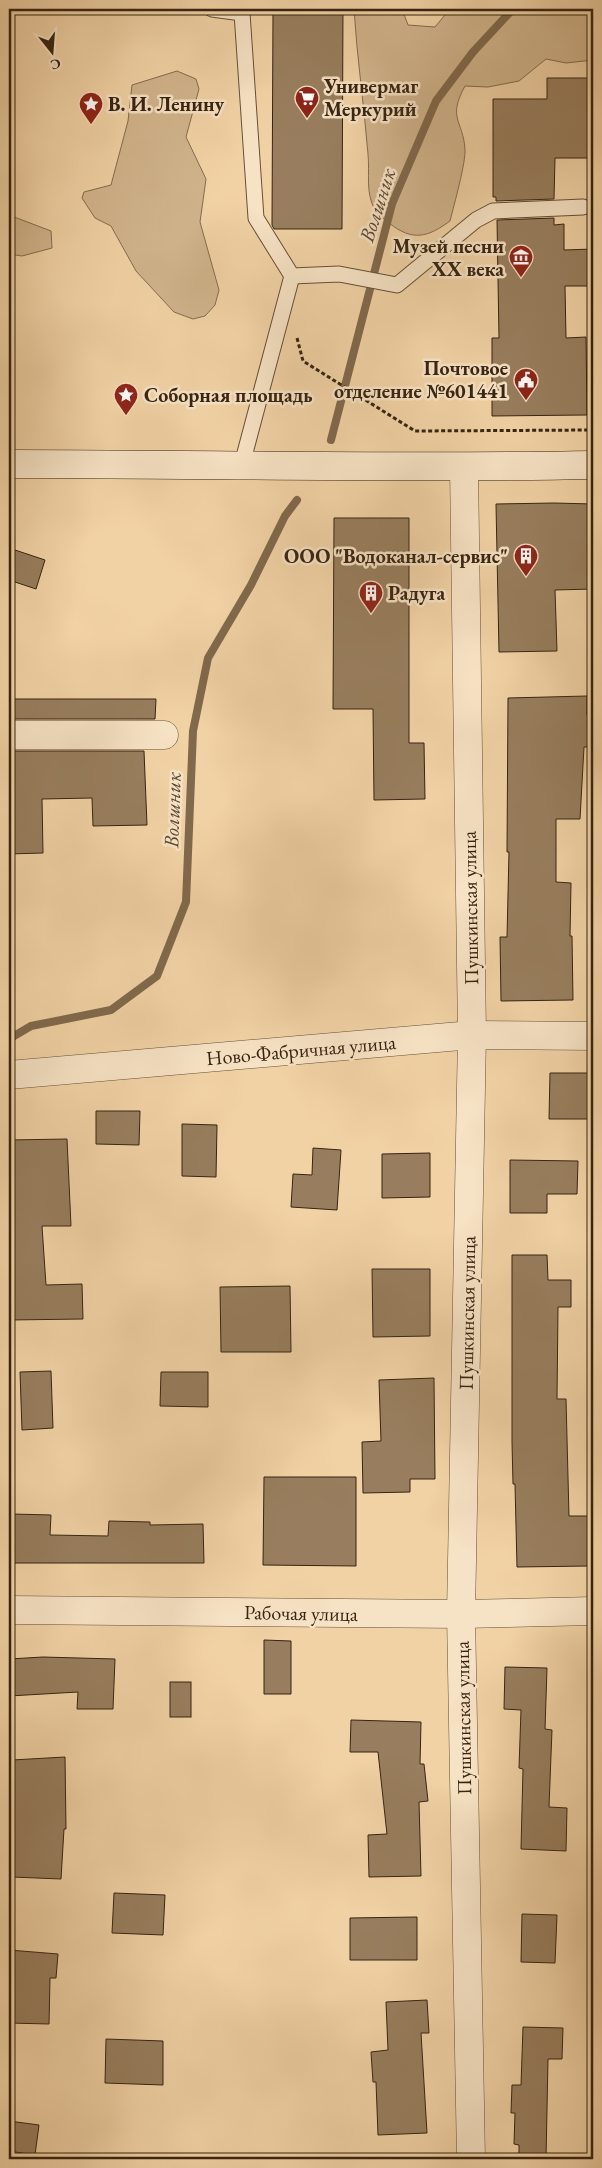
<svg xmlns="http://www.w3.org/2000/svg" width="602" height="2168" font-family="'EB Garamond',serif">
  <rect width="100%" height="100%" fill="#f1d2a5"/>
  <filter id="stains"><feTurbulence type="fractalNoise" baseFrequency=".004" numOctaves="4"/><feColorMatrix values="0 0 0 0 .2 0 0 0 0 .09 0 0 0 0 .02 0 0 0 .5 -.17"/></filter>
  <radialGradient id="worn" r=".72"><stop offset=".6" stop-color="#630" stop-opacity="0"/><stop offset="1" stop-color="#630" stop-opacity=".3"/></radialGradient>
  <g fill="#d1b48c" stroke="#846c4f">
    <path d="M354,9H402L408,25L435,27L450,9H593V60L566,63L546,59L519,81L488,87L465,86C447,119 463,120 465,149C466,162 454,205 450,221C428,237 413,242 389,223C385,219 378,216 375,210C365,192 370,174 368,154C364,105 357,58 354,9Z"/>
    <polygon points="177,71 196,79 199,89 186,137 206,179 200,222 219,290 215,305 205,316 193,319 174,312 136,271 111,226 95,218 82,198 84,192 111,185 128,121 132,85"/>
    <polygon points="9,215 51,231 52,248 22,256 9,254"/>
  </g>
  <g fill="none" stroke-linecap="round" stroke-linejoin="round">
    <g stroke="#81694c" stroke-width="8">
      <polyline points="331,440 392,204 436,101 473,52 513,9"/>
      <polyline points="9,1039 31,1026 111,1010 157,976 186,902 193,731 208,658 251,585 285,516 297,500"/>
    </g>
  </g>
  <g fill="#987e5e" stroke="#372412">
    <polygon points="273,9 343,9 342,229 274,229 272,225"/>
    <polygon points="547,78 593,78 593,158 555,158 554,199 496,201 496,197 493,197 493,99 547,99"/>
    <polygon points="554,218 554,225 564,224 564,250 593,249 593,286 565,286 566,338 586,337 587,415 492,416 492,338 499,338 497,220"/>
    <polygon points="554,503 593,504 593,589 555,590 557,651 499,652 496,504"/>
    <polygon points="334,518 409,518 409,743 424,743 425,799 374,800 373,709 333,709"/>
    <polygon points="9,548 45,560 36,589 9,580"/>
    <polygon points="587,696 587,715 593,715 593,747 584,747 580,819 556,819 556,882 571,883 570,936 572,936 573,1000 501,1001 500,937 507,937 509,852 507,852 508,698"/>
    <polygon points="9,699 156,699 155,719 9,719"/>
    <polygon points="9,751 144,751 147,825 93,826 92,798 42,799 43,853 9,854"/>
    <polygon points="550,1073 593,1073 593,1119 549,1119"/>
    <polygon points="96,1111 140,1111 139,1145 96,1144"/>
    <polygon points="182,1124 217,1125 216,1177 182,1176"/>
    <polygon points="67,1139 71,1226 42,1226 46,1285 82,1284 83,1319 9,1320 9,1285 11,1285 9,1140"/>
    <polygon points="313,1148 341,1150 337,1210 291,1207 293,1174 312,1175"/>
    <polygon points="430,1153 430,1197 382,1198 382,1154"/>
    <polygon points="510,1160 578,1161 577,1194 547,1194 547,1213 510,1213"/>
    <polygon points="512,1255 547,1255 548,1280 571,1280 571,1307 558,1307 557,1399 566,1399 569,1516 588,1516 589,1566 517,1567 515,1484 513,1484 512,1442"/>
    <polygon points="372,1269 430,1269 430,1336 373,1337"/>
    <polygon points="290,1286 291,1352 221,1352 220,1287"/>
    <polygon points="51,1371 53,1428 22,1430 20,1372"/>
    <polygon points="161,1372 208,1372 208,1407 160,1406"/>
    <polygon points="434,1378 435,1479 410,1479 410,1492 363,1493 362,1442 381,1441 379,1380"/>
    <polygon points="264,1477 356,1477 356,1566 263,1565"/>
    <polygon points="12,1514 51,1515 50,1535 108,1536 109,1521 150,1522 150,1525 203,1524 204,1563 11,1563"/>
    <polygon points="264,1640 291,1641 291,1694 264,1694"/>
    <polygon points="43,1657 115,1659 113,1709 77,1709 78,1692 9,1696 9,1659"/>
    <polygon points="505,1667 547,1668 545,1729 552,1730 549,1807 567,1808 566,1851 521,1849 523,1769 519,1768 521,1710 504,1709"/>
    <rect x="170" y="1682" width="21" height="35"/>
    <polygon points="351,1720 421,1722 420,1764 424,1764 428,1801 419,1802 421,1876 369,1877 368,1835 387,1834 378,1752 350,1752"/>
    <polygon points="65,1757 66,1829 64,1829 61,1879 12,1877 14,1829 12,1829 12,1804 14,1804 12,1760"/>
    <polygon points="114,1893 165,1895 163,1935 112,1933"/>
    <polygon points="522,1914 557,1915 555,1963 521,1962"/>
    <polygon points="417,1917 417,1960 350,1960 350,1918"/>
    <polygon points="9,1950 58,1954 56,1978 50,1978 49,2024 9,2023"/>
    <polygon points="427,2000 429,2033 421,2033 427,2133 378,2135 376,2082 373,2082 371,2052 388,2050 386,2002"/>
    <polygon points="523,2027 563,2028 562,2059 548,2059 546,2159 519,2159 519,2145 514,2144 515,2113 511,2113 512,2085 521,2085"/>
    <polygon points="106,2039 163,2041 163,2085 105,2083"/>
    <polygon points="9,2121 39,2125 35,2155 9,2151"/>
  </g>
  <g fill="none" stroke-linecap="round" stroke-linejoin="round">
    <defs>
      <g id="lane">
        <polyline points="212,9 242,13 256,218 292,276 242,464"/>
        <polyline points="292,276 339,274 397,285 476,220 493,211 583,207"/>
      </g>
      <g id="street">
        <polyline points="464,467 472,1035 461,1614 471,2159"/>
        <polyline points="9,735 164,735"/>
        <polyline points="9,1075 472,1035 593,1036"/>
        <polyline points="9,1610 461,1614 593,1611"/>
      </g>
      <path id="secondary" d="M9,464C204,464 398,469 593,465"/>
    </defs>
    <use href="#lane" stroke="#665037" stroke-width="17"/>
    <use href="#street" stroke="#665037" stroke-width="29"/>
    <use href="#secondary" stroke="#372412" stroke-width="29"/>
    <polyline stroke="#372412" stroke-width="3" stroke-dasharray="4 2.5" stroke-linecap="butt" points="297,338 303,361 415,431 593,430"/>
    <use href="#lane" stroke="#f6e2c4" stroke-width="15"/>
    <use href="#street" stroke="#f6e2c4" stroke-width="28"/>
    <use href="#secondary" stroke="#f6e2c4" stroke-width="28"/>
  </g>
  <defs>
    <symbol id="supermarket-pin" viewBox="-11 -11 22 30"><path d="M0 17L-7.5 6A9.5 9.5 0 1 1 7.5 6Z" fill="#8f2418" stroke="#f6e2c4"/><path d="M-6-5.5h2.5l.6 2H6L4.5 2H-2.5L-4.4-4H-6ZM-1.5 3.2a1.3 1.3 0 1 0 .1 0ZM3 3.2a1.3 1.3 0 1 0 .1 0Z" fill="#fff"/></symbol>
    <symbol id="sight-pin" viewBox="-11 -11 22 30"><path d="M0 17L-7.5 6A9.5 9.5 0 1 1 7.5 6Z" fill="#8f2418" stroke="#f6e2c4"/><path d="M0-6L1.8-2.2L6-1.7L2.9 1.2L3.7 5.4L0 3.3L-3.7 5.4L-2.9 1.2L-6-1.7L-1.8-2.2Z" fill="#fff"/></symbol>
    <symbol id="museum-pin" viewBox="-11 -11 22 30"><path d="M0 17L-7.5 6A9.5 9.5 0 1 1 7.5 6Z" fill="#8f2418" stroke="#f6e2c4"/><path d="M0-6L6-3V-2H-6V-3ZM-5-1h2V3h-2ZM-1-1h2V3h-2ZM3-1h2V3H3ZM-6 4H6V6H-6Z" fill="#fff"/></symbol>
    <symbol id="civic-pin" viewBox="-11 -11 22 30"><path d="M0 17L-7.5 6A9.5 9.5 0 1 1 7.5 6Z" fill="#8f2418" stroke="#f6e2c4"/><path d="M-.6-6.5H3V-4.5H.6V-3L4-1V1h2V6H-6V1h2V-1L-.6-3ZM-1.2 2.5V6h2.4V2.5Z" fill="#fff"/></symbol>
    <symbol id="building-pin" viewBox="-11 -11 22 30"><path d="M0 17L-7.5 6A9.5 9.5 0 1 1 7.5 6Z" fill="#8f2418" stroke="#f6e2c4"/><path d="M-4-6H4V6H1V3H-1V6H-4ZM-2.5-4.3h1.7v1.8h-1.7ZM.8-4.3h1.7v1.8H.8ZM-2.5-1h1.7V.8h-1.7ZM.8-1h1.7V.8H.8Z" fill="#fff"/></symbol>
  </defs>
  <g fill-rule="evenodd">
    <use href="#supermarket-pin" x="293" y="84" width="28" height="38"/>
    <use href="#sight-pin" x="77" y="90" width="28" height="38"/>
    <use href="#museum-pin" x="507" y="243" width="28" height="38"/>
    <use href="#civic-pin" x="512" y="366" width="28" height="38"/>
    <use href="#sight-pin" x="112" y="381" width="28" height="38"/>
    <use href="#building-pin" x="512" y="542" width="28" height="38"/>
    <use href="#building-pin" x="357" y="579" width="28" height="38"/>
  </g>
  <g text-anchor="middle" dominant-baseline="central" stroke-width="5" stroke-linejoin="round" paint-order="stroke">
    <g font-size="20" font-weight="bold" fill="#372412" stroke="#f6e2c4" text-anchor="start">
      <text x="324" y="86">Универмаг<tspan x="324" dy="23">Меркурий</tspan></text>
      <text x="108" y="104">В. И. Ленину</text>
      <text x="504" y="246" text-anchor="end">Музей песни<tspan x="504" dy="23">XX века</tspan></text>
      <text x="508" y="368" text-anchor="end">Почтовое<tspan x="508" dy="23">отделение №601441</tspan></text>
      <text x="144" y="395">Соборная площадь</text>
      <text x="508" y="556" text-anchor="end">ООО "Водоканал-сервис"</text>
      <text x="388" y="593">Радуга</text>
    </g>
    <g font-size="20" fill="#372412" stroke="#f6e2c4">
      <text transform="translate(470 908) rotate(-91)">Пушкинская улица</text>
      <text transform="translate(301 1050) rotate(-5)">Ново-Фабричная улица</text>
      <text transform="translate(467 1313) rotate(-89)">Пушкинская улица</text>
      <text transform="translate(301 1613) rotate(1)">Рабочая улица</text>
      <text transform="translate(463 1718) rotate(-91)">Пушкинская улица</text>
    </g>
    <g font-size="21" font-style="italic" fill="#5c462f" stroke="#f6e2c4">
      <text transform="translate(377 205) rotate(-72)">Волшник</text>
      <text transform="translate(172 810) rotate(-88)">Волшник</text>
    </g>
  </g>
  <rect width="602" height="2168" fill="none" stroke="#f1d2a5" stroke-width="30"/>
  <rect x="10" y="10" width="582" height="2148" fill="none" stroke="#372412" stroke-width="2.5"/>
  <rect x="15" y="15" width="572" height="2138" fill="none" stroke="#372412"/>
  <g transform="translate(52 52) rotate(163)" stroke="#f6e2c4" stroke-width="4" paint-order="stroke">
  <path d="M0-4L9 19L0 12L-9 19Z" fill="#372412"/>
  <text y="-8" font-size="14" font-weight="bold" text-anchor="middle" fill="#372412">С</text>
  </g>
  <rect width="100%" height="100%" filter="url(#stains)"/>
  <rect width="100%" height="100%" fill="url(#worn)"/>
</svg>
